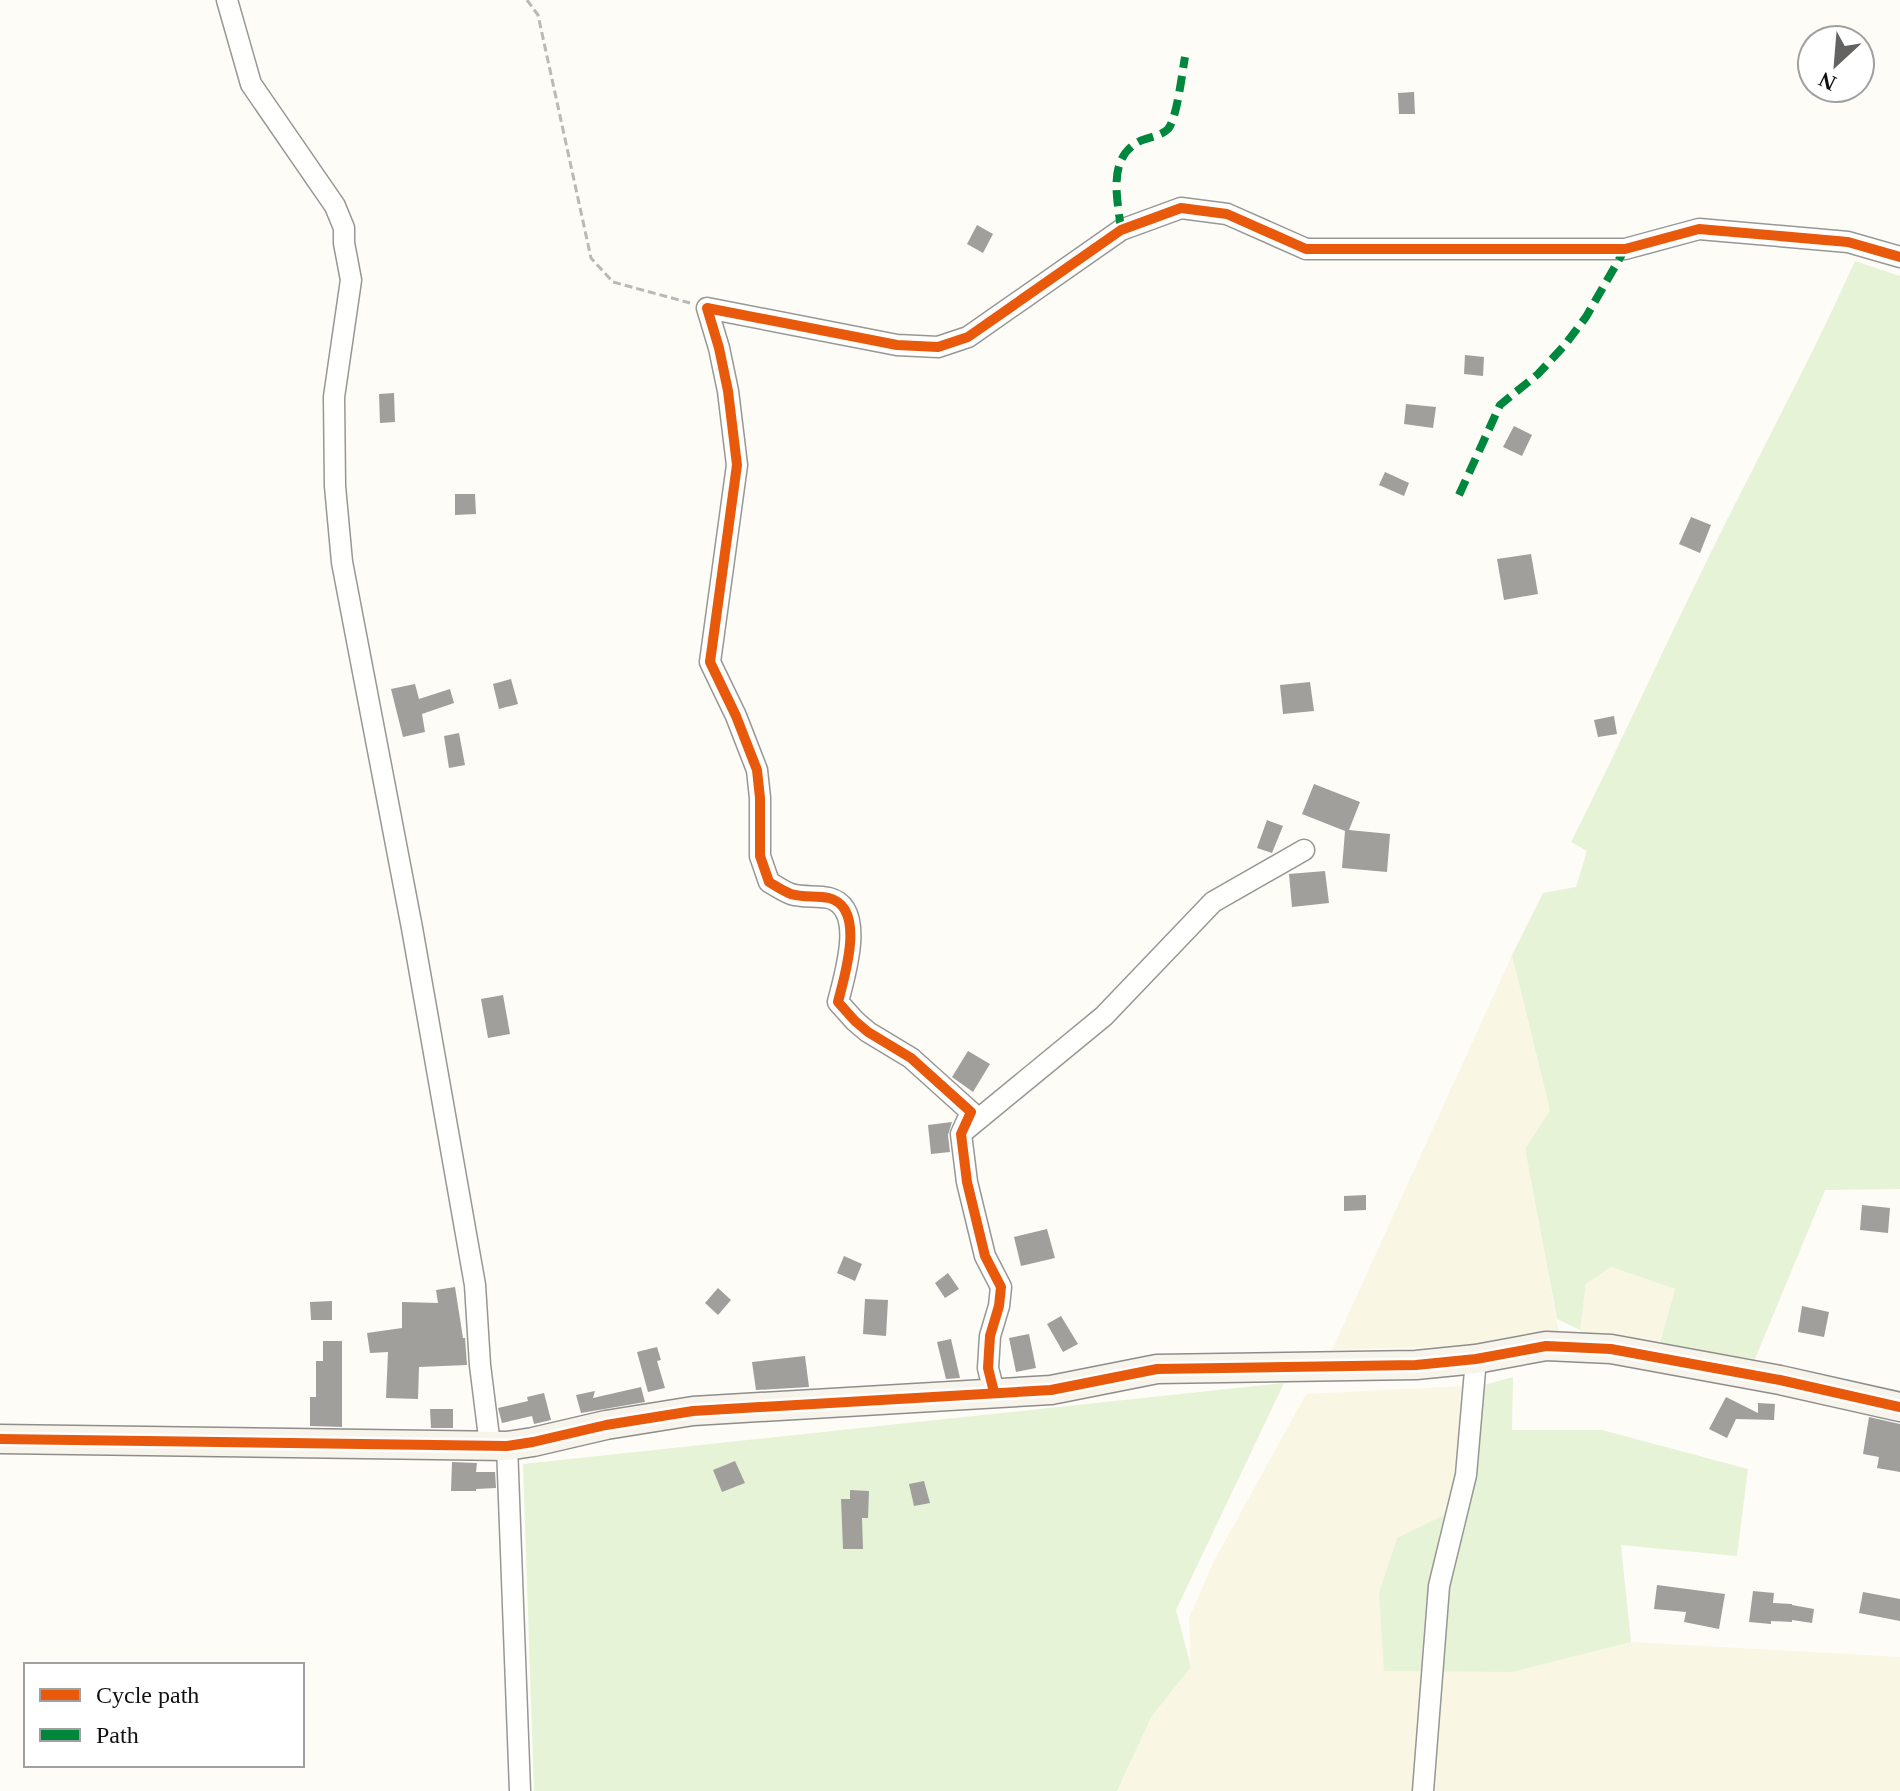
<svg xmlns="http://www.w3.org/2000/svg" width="1900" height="1791" font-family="Georgia,serif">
  <rect width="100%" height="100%" fill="#fdfcf7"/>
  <g fill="#f9f7e4">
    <polygon points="1512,955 1550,1110 1525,1149 1559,1333 1500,1345 1332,1350"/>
    <polygon points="1611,1267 1675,1289 1659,1347 1581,1342 1580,1330 1586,1284"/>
    <polygon points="1484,1385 1467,1504 1512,1672 1631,1642 1900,1657 1900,1791 1117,1791 1152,1716 1191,1667 1189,1618 1213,1563 1306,1394"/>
  </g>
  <g fill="#e7f3d7">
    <path d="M1855,261L1900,276V1189L1825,1190L1755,1359L1659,1347L1675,1289L1611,1267L1586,1284L1580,1330L1557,1319L1525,1149L1550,1110L1512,955L1543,893L1576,887L1587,851L1571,842C1625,735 1674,625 1728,518C1771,432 1816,348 1855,261Z"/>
    <polygon points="1513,1377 1512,1430 1602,1430 1748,1469 1737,1556 1621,1545 1631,1642 1512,1672 1384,1671 1379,1593 1397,1538 1467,1504 1484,1385"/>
    <polygon points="1284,1383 1176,1610 1191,1667 1152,1716 1117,1791 534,1791 523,1464"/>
  </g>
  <g fill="#a19f9c">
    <polygon points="1414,92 1415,114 1399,114 1398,93"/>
    <polygon points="977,225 993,234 983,253 967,244"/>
    <polygon points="1465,355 1484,357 1483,376 1464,374"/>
    <polygon points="394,393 395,422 380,423 379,394"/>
    <polygon points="1406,404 1436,407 1433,428 1404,424"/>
    <polygon points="1514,426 1532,435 1522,456 1503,447"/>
    <polygon points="1385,472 1409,483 1404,496 1379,485"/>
    <polygon points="455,494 475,494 476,514 455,515"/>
    <polygon points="1691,517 1711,525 1700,553 1679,544"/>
    <polygon points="1531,554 1538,594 1504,600 1497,559"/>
    <polygon points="511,679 518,704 499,709 493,684"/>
    <polygon points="1310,682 1314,711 1283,714 1280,685"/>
    <polygon points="415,684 419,699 450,689 454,703 422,714 425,732 403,737 391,689"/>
    <polygon points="1614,716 1617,734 1598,737 1594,720"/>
    <polygon points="459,733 465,765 449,768 444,736"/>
    <polygon points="1314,784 1360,802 1349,830 1390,834 1387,872 1342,868 1345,831 1302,814"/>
    <polygon points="1267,820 1283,826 1272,853 1257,848"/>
    <polygon points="1325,871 1329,903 1292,907 1289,874"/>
    <polygon points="503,995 510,1034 488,1038 481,999"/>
    <polygon points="968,1051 990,1064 973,1092 952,1077"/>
    <polygon points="952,1122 948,1135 950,1152 931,1154 928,1125"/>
    <polygon points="1366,1195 1366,1210 1344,1211 1344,1196"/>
    <polygon points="1862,1205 1890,1208 1888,1233 1860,1230"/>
    <polygon points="1047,1229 1055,1258 1021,1266 1014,1237"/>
    <polygon points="844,1256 862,1264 855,1281 837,1273"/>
    <polygon points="948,1273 959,1289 945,1298 935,1283"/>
    <polygon points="455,1287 463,1338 465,1338 467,1365 419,1367 418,1399 386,1398 388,1352 370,1353 367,1333 402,1328 402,1302 438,1303 436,1290"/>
    <polygon points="718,1288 731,1300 718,1315 705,1303"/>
    <polygon points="865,1299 888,1300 886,1336 863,1334"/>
    <polygon points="332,1301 332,1320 311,1320 310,1302"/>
    <polygon points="1802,1306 1829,1312 1824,1337 1798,1332"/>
    <polygon points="1061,1316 1078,1344 1063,1352 1047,1324"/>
    <polygon points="1029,1334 1036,1368 1016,1372 1009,1338"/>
    <polygon points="951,1339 960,1378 946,1379 937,1342"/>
    <polygon points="323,1341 342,1341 342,1427 310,1426 310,1397 316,1397 316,1361 323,1361"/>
    <polygon points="657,1347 661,1360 657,1361 665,1388 648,1392 637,1352"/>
    <polygon points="805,1356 809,1387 756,1390 752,1362"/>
    <polygon points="641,1387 645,1402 581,1413 576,1395 595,1391 593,1398"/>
    <polygon points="544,1393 551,1420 534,1424 532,1416 502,1423 498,1408 528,1401 527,1397"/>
    <polygon points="1726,1397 1758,1413 1758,1403 1775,1404 1774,1420 1736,1419 1727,1438 1709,1429"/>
    <polygon points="430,1409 453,1409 453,1428 431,1428"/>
    <polygon points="1869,1417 1900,1424 1900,1472 1877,1468 1879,1457 1863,1454"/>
    <polygon points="735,1461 745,1483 722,1492 713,1470"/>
    <polygon points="452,1462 477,1463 476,1472 495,1472 496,1488 476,1489 476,1491 451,1491"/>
    <polygon points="924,1481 930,1503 914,1506 909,1484"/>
    <polygon points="850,1490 869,1491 868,1518 862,1518 863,1549 843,1549 841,1499 850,1499"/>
    <polygon points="1657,1585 1725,1594 1719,1629 1684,1622 1686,1612 1654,1609"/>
    <polygon points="1753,1591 1774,1593 1773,1603 1792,1604 1792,1605 1814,1609 1812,1623 1792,1620 1792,1622 1771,1621 1771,1624 1749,1622"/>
    <polygon points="1863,1592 1900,1599 1900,1621 1859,1613"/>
  </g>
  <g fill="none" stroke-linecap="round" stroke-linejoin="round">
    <defs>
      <g id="street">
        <polyline points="227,0 251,84 335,206 344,228 344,243 351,280 334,397 335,486 342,562 412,928 475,1285 480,1365 490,1445"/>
        <polyline points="964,1131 1104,1016 1213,902 1304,850"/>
        <path d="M994,1392L988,1368L990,1336L999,1306L1001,1287L985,1256L967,1182L961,1134L971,1112L911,1058L868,1032L855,1021L838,1002C844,977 867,908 829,898C817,895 803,898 791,894C783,891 776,886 769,882L760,856V798L757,770L736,716L710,662L737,465L728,391L719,348L707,308L897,345L938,347L968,337L1121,230L1181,208L1227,214L1306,249H1625L1699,229L1848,242L1900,257"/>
        <polyline points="507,1446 520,1791"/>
        <polyline points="1423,1791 1439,1586 1466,1475 1476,1359"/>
      </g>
      <polyline id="secondary" points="0,1439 507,1446 533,1442 606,1425 693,1411 1051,1390 1157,1369 1416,1365 1476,1359 1546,1346 1611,1349 1780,1380 1900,1407"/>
    </defs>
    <use href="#street" stroke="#979795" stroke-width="23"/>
    <use href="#secondary" stroke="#8e8d8b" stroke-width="31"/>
    <polyline stroke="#b9b9b8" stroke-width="3" stroke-dasharray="8 4" stroke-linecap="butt" points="527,0 538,15 591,258 613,282 690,303"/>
    <use href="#street" stroke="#fffffe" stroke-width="20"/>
    <use href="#secondary" stroke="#f6f4eb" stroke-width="28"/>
    <g stroke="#00873e" stroke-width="8" stroke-dasharray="16 8" stroke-linecap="butt">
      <path d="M1121,230C1118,200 1106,158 1140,141C1149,137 1161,136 1168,129C1177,119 1182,73 1185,57"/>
      <polyline points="1459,495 1500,405 1538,374 1564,346 1586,317 1625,249"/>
    </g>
    <defs>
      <g id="cycleway">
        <path d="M994,1392L988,1368L990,1336L999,1306L1001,1287L985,1256L967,1182L961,1134L971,1112L911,1058L868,1032L855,1021L838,1002C844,977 867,908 829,898C817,895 803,898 791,894C783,891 776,886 769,882L760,856V798L757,770L736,716L710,662L737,465L728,391L719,348L707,308L897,345L938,347L968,337L1121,230L1181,208L1227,214L1306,249H1625L1699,229L1848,242L1900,257"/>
        <polyline points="0,1439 507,1446 533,1442 606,1425 693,1411 1051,1390 1157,1369 1416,1365 1476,1359 1546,1346 1611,1349 1780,1380 1900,1407"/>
      </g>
    </defs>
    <use href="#cycleway" stroke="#fff" stroke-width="15"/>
    <use href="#cycleway" stroke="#e8590c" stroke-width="10"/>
  </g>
  <rect x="24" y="1663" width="280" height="104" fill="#ffffff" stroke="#a0a0a0" stroke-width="2"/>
  <rect x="40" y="1689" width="40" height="12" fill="#e8590c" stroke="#a0a0a0" stroke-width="2"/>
  <text x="96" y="1703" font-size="24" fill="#111111">Cycle path</text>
  <rect x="40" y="1729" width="40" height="12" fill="#00873e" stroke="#a0a0a0" stroke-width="2"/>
  <text x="96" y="1743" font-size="24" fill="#111111">Path</text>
  <g transform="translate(1836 64) rotate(206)"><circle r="38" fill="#ffffff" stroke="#a0a0a0" stroke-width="2"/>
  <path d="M0-6L14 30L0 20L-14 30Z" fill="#646362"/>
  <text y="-12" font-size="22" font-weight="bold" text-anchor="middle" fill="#111111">N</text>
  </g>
</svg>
